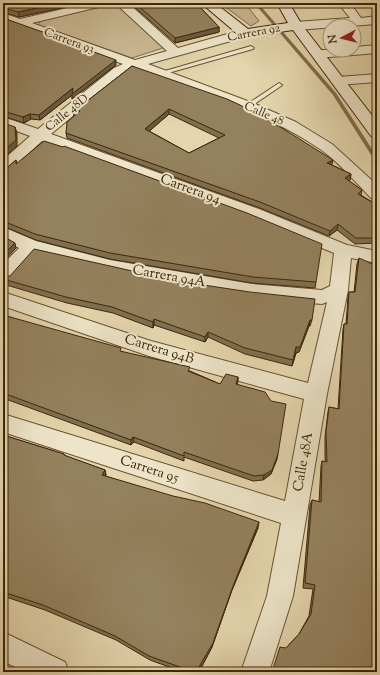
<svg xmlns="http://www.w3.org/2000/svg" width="380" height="675" font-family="'Sorts Mill Goudy',serif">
  <rect width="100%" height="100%" fill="#e4d5ac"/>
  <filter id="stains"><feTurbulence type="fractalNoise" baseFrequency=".005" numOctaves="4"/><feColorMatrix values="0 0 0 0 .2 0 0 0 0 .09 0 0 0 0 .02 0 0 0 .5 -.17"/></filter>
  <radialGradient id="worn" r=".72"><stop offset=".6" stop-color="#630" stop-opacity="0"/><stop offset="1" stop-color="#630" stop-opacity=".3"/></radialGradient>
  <g fill="#c8b790" stroke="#836e4c">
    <polygon points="116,3 166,47 132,58 38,25 41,20 52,15"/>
    <polygon points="220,3 245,3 259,21 251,26"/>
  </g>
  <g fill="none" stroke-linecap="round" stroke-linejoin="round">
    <polygon fill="#806c49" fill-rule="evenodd" points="254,3 258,3 336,93 377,157 377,162 375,161 333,95"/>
    <defs>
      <g id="lane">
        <polygon points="251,46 254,48 253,49 161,75 158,73"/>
        <polygon points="279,83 282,85 281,86 250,107 246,107 246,105"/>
      </g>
      <g id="street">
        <path d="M89,3H109L107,5L32,23L135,60L167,51L115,3H128L178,48L245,29L249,30L251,33L249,36L148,64L253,103L296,122L332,144L377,185V199L371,198C355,182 338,161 320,149C265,112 198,91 135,68L124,74L51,134L259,209L347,245L377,251V263L351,258L348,290L327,394L293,596L269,672H241L267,596L281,523L3,432V414L285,501L304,399L149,356L3,306V292L151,341L308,383L327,302L322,304C225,297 129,277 35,253L10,280L3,281V264L19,248L3,240V227L36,241L110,260L252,284L322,290L330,286L334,253L247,217L42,141L9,171L3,173V160L30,136L3,126V117L38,129L114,68L123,64L3,21V13L20,19Z"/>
        <polygon points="338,3 350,3 361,18 377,16 377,24 296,30 290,26 296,22 350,18"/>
        <polygon points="377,45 377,53 318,58 312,54 318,50 354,50 354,47"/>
        <polygon points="377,74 377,82 338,85 333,84 331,81 333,78 338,77"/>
        <polygon points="3,632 65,662 69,672 25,672 3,661"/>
      </g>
      <polygon id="secondary" points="201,3 215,3 248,29 288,23 277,3 289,3 302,25 377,122 377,138 371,136 293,30 245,37 240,36"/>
    </defs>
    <use href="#lane" stroke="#685231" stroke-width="2"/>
    <use href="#street" stroke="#685231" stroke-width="2"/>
    <use href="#secondary" stroke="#3e2608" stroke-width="2"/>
    <use href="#lane" fill="#ede4c9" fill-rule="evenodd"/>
    <use href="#street" fill="#ede4c9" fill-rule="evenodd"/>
    <use href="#secondary" fill="#ede4c9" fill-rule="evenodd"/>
  </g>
  <g fill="#7f6f50" stroke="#3e2608" fill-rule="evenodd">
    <polygon points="3,3 85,3 19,17 3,12"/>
    <polygon points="130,3 196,3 219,27 219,32 175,43"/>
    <polygon points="3,18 88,50 116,65 72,99 72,95 40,120 31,119 24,123 3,116"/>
    <path d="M132,66L332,165L351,174L350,180L349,181L362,190L361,195L377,205V243L355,244L337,230L329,236L260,208L67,138L66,133L74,117L73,112ZM169,114L219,138L189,153L149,131Z"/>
    <polygon points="16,160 17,163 316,282 315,288 252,283 110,259 36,240 3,226 3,169 8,167"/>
    <polygon points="359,258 377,672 286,648 299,634 309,616 313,589 303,588 310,505 312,500 319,502 321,466 322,461 325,462 325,437 328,412 329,407 338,409 343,329 344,324 346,324 348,297 349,292 354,292 357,264"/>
    <polygon points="3,277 312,320 310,326 309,326 299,352 296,353 292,366 245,354 208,337 205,342 154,325 153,328 113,313 67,303 3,284"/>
    <polygon points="3,315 122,352 190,371 220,384 238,377 237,385 277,459 271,474 263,480 253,481 184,457 184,461 134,442 131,445 3,398"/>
    <polygon points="3,435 64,454 65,456 105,470 106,475 105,476 258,528 232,590 212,647 199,672 183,672 150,660 116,640 45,610 3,596"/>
  </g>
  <g fill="#685a41" stroke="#3e2608">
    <polygon points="61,3 85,3 19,17 18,12"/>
    <polygon points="219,27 219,32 175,43 175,38"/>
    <polygon points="116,60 116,65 72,99 72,95 40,120 39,115 73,88"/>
    <polygon points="169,109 169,114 145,135 145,129"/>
    <polygon points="30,114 31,119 24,123 23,117"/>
    <polygon points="15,127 17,133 17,146 3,158 3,151"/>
    <polygon points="333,160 332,165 327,163"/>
    <polygon points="351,174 350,180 344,183 345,178"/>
    <polygon points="338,224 337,230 329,236 330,231"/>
    <polygon points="15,243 16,248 3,262 3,255"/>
    <polygon points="154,319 154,325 153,328 153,322"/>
    <polygon points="310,320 309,326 299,352 296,353 292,366 296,347"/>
    <polygon points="208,332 208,337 205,342 205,337"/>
    <polygon points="238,377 238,382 235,390 236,384"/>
    <polygon points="133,437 134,442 131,445 131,440"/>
    <polygon points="278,454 277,459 271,474 263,480 264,475"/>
    <polygon points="105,470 106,475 103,481 102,475"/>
    <polygon points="259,522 258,528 232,590 212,647 199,672 196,672"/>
  </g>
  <g fill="#94815d" stroke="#3e2608" fill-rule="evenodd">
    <polygon points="3,3 61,3 18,12 3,8"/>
    <polygon points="135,3 196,3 219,27 175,38"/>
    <polygon points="3,18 88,48 86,49 116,60 72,94 73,88 39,115 30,114 23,117 3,111"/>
    <path d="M132,66L227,99L240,105L282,128L333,160L327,163L351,174L345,178L362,190L358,194L377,205V206L375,207L377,208V238H356L338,224L330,231L260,202L66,133L67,122L80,111L73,112ZM169,109L225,135L189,153L145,129Z"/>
    <polygon points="3,123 15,127 16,140 3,151"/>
    <polygon points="44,141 63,147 64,146 247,213 322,244 316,282 253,277 110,253 35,234 3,221 3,169 8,167 16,160 16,164"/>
    <polygon points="3,236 15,243 3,255"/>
    <polygon points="34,249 177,281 250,292 315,299 312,320 310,320 300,347 296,347 293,360 245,348 208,332 205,337 154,319 153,322 112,307 66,297 3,279 3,277 10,276"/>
    <polygon points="359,258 377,266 377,672 272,672 280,647 286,648 299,634 311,614 315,585 305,583 312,500 321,502 322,461 327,462 326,432 329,407 339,409 344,324 347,324 349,292 355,292"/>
    <polygon points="3,315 121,348 120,351 190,367 188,371 220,384 226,374 238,377 236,384 265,392 271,401 286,404 278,454 272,470 264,475 254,476 184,452 184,456 133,437 131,440 3,393"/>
    <polygon points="3,435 64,454 64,455 105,470 102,475 173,496 205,503 259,522 233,586 213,643 196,672 194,672 149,656 115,636 43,605 3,592"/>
  </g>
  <g text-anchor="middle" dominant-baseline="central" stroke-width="4" stroke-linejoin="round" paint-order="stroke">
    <g font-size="12" fill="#3e2608" stroke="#ede4c9">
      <text transform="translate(254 33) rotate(-11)">Carrera 92</text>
      <text transform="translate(69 41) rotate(20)">Carrera 93</text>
      <text transform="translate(67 113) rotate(-39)">Calle 48D</text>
      <text transform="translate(264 114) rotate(23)">Calle 48</text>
    </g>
    <g font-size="14" fill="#3e2608" stroke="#ede4c9">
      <text transform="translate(190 190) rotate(20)">Carrera 94</text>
      <text transform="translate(169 277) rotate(10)">Carrera 94A</text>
      <text transform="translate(159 350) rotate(17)">Carrera 94B</text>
      <text transform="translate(304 462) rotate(-80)">Calle 48A</text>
      <text transform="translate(149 470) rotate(18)">Carrera 95</text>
    </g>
  </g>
  <rect width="380" height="675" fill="none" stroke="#e4d5ac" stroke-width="16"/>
  <rect x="4" y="4" width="372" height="667" fill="none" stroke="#3e2608" stroke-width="2"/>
  <rect x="8" y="8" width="364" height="659" fill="none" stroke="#3e2608"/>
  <g transform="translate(342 38) rotate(263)"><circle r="19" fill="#ede4c9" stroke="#a7987c"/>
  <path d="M0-3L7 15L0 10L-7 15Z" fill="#8f2418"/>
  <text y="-6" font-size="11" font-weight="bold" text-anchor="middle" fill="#3e2608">N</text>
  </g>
  <rect width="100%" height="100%" filter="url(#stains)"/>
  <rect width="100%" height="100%" fill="url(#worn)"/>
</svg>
